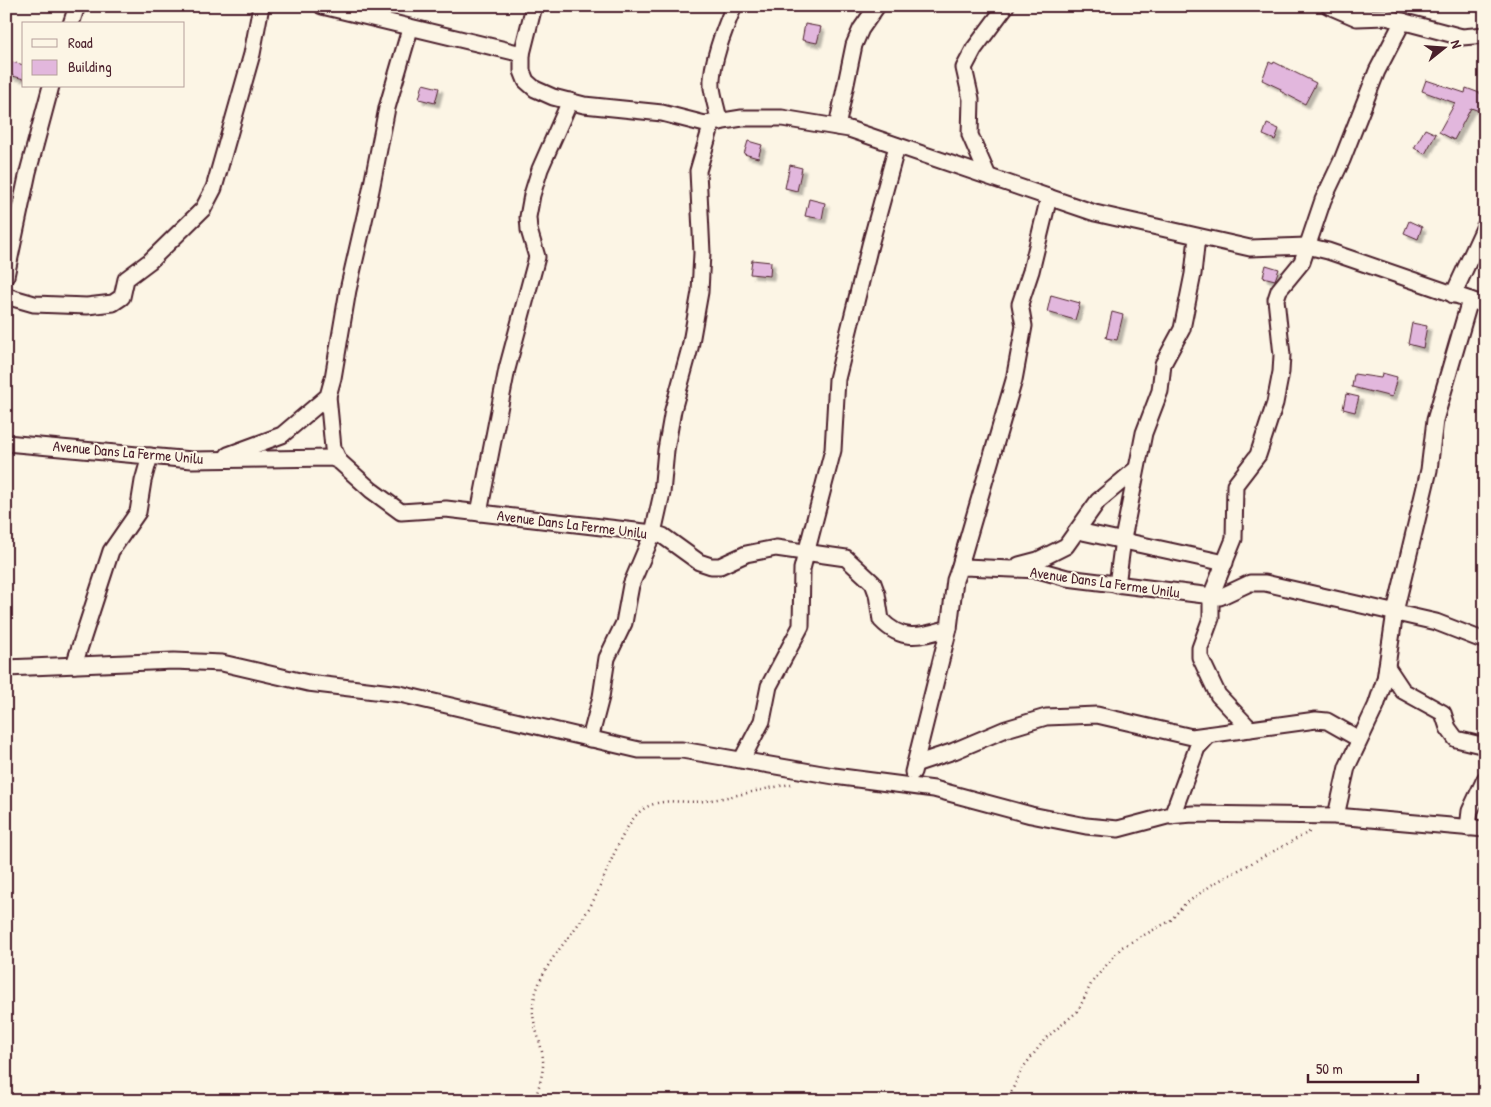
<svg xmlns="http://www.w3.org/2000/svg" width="1491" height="1107" font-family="'Patrick Hand',sans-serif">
  <defs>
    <filter id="shadow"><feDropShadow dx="4" dy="4" stdDeviation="1" flood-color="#0004"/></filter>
  </defs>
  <rect width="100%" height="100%" fill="#fcf5e5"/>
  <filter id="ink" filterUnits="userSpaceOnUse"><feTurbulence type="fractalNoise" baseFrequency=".02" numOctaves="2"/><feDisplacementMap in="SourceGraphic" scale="10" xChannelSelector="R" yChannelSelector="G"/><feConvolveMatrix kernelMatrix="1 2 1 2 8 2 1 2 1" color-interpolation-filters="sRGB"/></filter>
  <g filter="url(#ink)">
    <g fill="#e2b7dd" stroke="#4a1f2b" filter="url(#shadow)">
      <polygon points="805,24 821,27 817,43 802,40"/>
      <polygon points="12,62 24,65 24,79 9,75"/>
      <polygon points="1269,62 1273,64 1274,62 1316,83 1305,104 1280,91 1281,89 1262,80"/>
      <polygon points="1426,80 1465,93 1466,88 1485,95 1485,113 1471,108 1454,140 1439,132 1455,103 1422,91"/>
      <polygon points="423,84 439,88 435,103 419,99"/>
      <polygon points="1267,124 1279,129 1275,140 1263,135"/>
      <polygon points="1425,129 1436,134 1425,154 1414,148"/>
      <polygon points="748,141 762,145 758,158 744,154"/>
      <polygon points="790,165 802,168 797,191 785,188"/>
      <polygon points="809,199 825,203 822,219 805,216"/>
      <polygon points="1409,221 1422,227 1418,239 1404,233"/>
      <polygon points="752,260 771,262 770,276 750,274"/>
      <polygon points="1266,265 1279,269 1275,280 1263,277"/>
      <polygon points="1051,295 1080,303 1075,320 1047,312"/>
      <polygon points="1112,312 1123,315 1117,340 1106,338"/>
      <polygon points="1412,323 1427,326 1423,348 1408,344"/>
      <polygon points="1382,373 1397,377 1392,397 1352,387 1354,374 1381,378"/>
      <polygon points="1346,394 1359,397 1355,412 1343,409"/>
    </g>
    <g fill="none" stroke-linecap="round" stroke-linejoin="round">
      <defs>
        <g id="street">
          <polyline points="322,6 522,54 522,71 526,81 535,89 553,97 584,105 662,113 705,124 742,118 782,118 849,129 1095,213 1250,248 1307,246 1328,251 1485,305"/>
          <polyline points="1329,6 1357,18 1386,17 1462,37 1485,35"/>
          <polyline points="71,24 77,6"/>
          <polyline points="522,54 534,6"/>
          <path d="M720,122C717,111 714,100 712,88C710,64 725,28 734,6"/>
          <polyline points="837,127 854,45 861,29 877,6"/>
          <polyline points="988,176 970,135 971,99 964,68 974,49 1006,6"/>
          <polyline points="6,276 28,172 51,86"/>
          <polyline points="1453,295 1485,226"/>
          <polyline points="6,296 34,304 87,306 113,303 122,297 126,279 150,261 203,209 214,188 252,54 261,6"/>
          <polyline points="328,396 333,448 339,461"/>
          <path d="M6,443L192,460L332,458L339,461L371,490L401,512L446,509L653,533L663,536L699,562L711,566H720L746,554L776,548L846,558L873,583L877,594L881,620C903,643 921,636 949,628L955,580L959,569L964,567L1038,570L1067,578L1220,597L1250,583H1265L1436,622L1485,641"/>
          <polyline points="228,455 282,435 328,396 333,378 348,290 371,190 387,108 410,29"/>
          <polyline points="479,513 507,369 537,257 529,230 528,217 532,195 540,169 570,101"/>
          <polyline points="1078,531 1225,563"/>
          <polyline points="1019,565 1038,560 1066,546 1098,501 1135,470"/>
          <polyline points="959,569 1014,380 1024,326 1020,304 1031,271 1049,197"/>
          <polyline points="1117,585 1123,539 1144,433 1160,391 1163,364 1182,329 1193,274 1197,237"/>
          <polyline points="74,665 111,551 138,512 143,481 150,456"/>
          <polyline points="1387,667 1403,691 1443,713 1448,728 1456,739 1485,746"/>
          <polyline points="6,668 174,661 222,663 308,683 400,694 639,750 682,750 834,776 934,789 1031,815 1086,826 1118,829 1167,816 1193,814 1336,816 1485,829"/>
          <polyline points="1250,729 1218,695 1200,657 1200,648 1211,618 1211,596 1234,539 1235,485 1258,455 1275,403 1281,372 1282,355 1276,299 1279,290 1302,262 1323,200 1342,160 1377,71 1403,21"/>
          <polyline points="590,739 601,697 607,658 624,623 631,585 653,533 662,493 666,450 673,410 690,348 700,292 702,253 698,171 712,123"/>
          <polyline points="742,759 762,721 769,686 801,626 802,569 833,450 837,379 870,245 897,146"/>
          <polyline points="915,764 954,751 1006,729 1046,717 1097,715 1192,737 1316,720 1327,721 1359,739"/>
          <polyline points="913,772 949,628"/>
          <polyline points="1172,816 1197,748 1209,735"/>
          <polyline points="1336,816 1347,767 1376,706 1385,679 1395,612 1429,470 1435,420 1470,300"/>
          <polyline points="1468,828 1470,811 1485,779"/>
        </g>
      </defs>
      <use href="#street" stroke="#4a1f2b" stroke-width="19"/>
      <g stroke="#4a1f2b" stroke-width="2.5" stroke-dasharray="1 4" stroke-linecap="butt">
        <path d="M535,1101C538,1088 544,1073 543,1060C542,1040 529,1021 534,1000C543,957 580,932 597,893C607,873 624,822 642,810C661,796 684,804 705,801C733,797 762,789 791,784"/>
        <polyline points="1007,1101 1022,1069 1046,1038 1078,1011 1092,982 1122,947 1170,921 1184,905 1213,884 1311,831"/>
      </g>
      <use href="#street" stroke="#fcf5e5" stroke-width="15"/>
    </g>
  </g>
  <g text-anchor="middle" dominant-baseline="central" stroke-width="4" stroke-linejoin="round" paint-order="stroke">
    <g font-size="15" fill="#4a1f2b" stroke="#fcf5e5">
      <text transform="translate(128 452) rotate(5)">Avenue Dans La Ferme Unilu</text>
      <text transform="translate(572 524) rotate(7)">Avenue Dans La Ferme Unilu</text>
      <text transform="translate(1105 582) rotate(8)">Avenue Dans La Ferme Unilu</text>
    </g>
  </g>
  <rect width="1491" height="1107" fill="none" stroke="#fcf5e5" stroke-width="25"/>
  <rect x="12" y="12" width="1466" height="1082" fill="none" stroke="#4a1f2b" stroke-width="2" filter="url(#ink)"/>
  <rect x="22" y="22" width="162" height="65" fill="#fcf5e5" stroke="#b59f9b"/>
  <rect x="32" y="39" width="25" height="8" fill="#fcf5e5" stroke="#b59f9b"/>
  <text x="68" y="48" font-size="15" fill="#4a1f2b">Road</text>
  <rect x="32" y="60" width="25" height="15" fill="#e2b7dd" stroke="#b59f9b"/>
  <text x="68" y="72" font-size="15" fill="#4a1f2b">Building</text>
  <g transform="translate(1444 48) rotate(73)" stroke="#fcf5e5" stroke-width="4" paint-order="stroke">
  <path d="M0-4L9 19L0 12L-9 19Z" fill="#4a1f2b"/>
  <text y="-8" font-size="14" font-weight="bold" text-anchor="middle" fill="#4a1f2b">N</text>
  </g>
  <path d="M1308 1074v8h110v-8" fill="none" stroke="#4a1f2b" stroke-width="2.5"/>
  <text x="1316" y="1074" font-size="15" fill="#4a1f2b" stroke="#fcf5e5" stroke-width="4" paint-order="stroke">50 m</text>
</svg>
